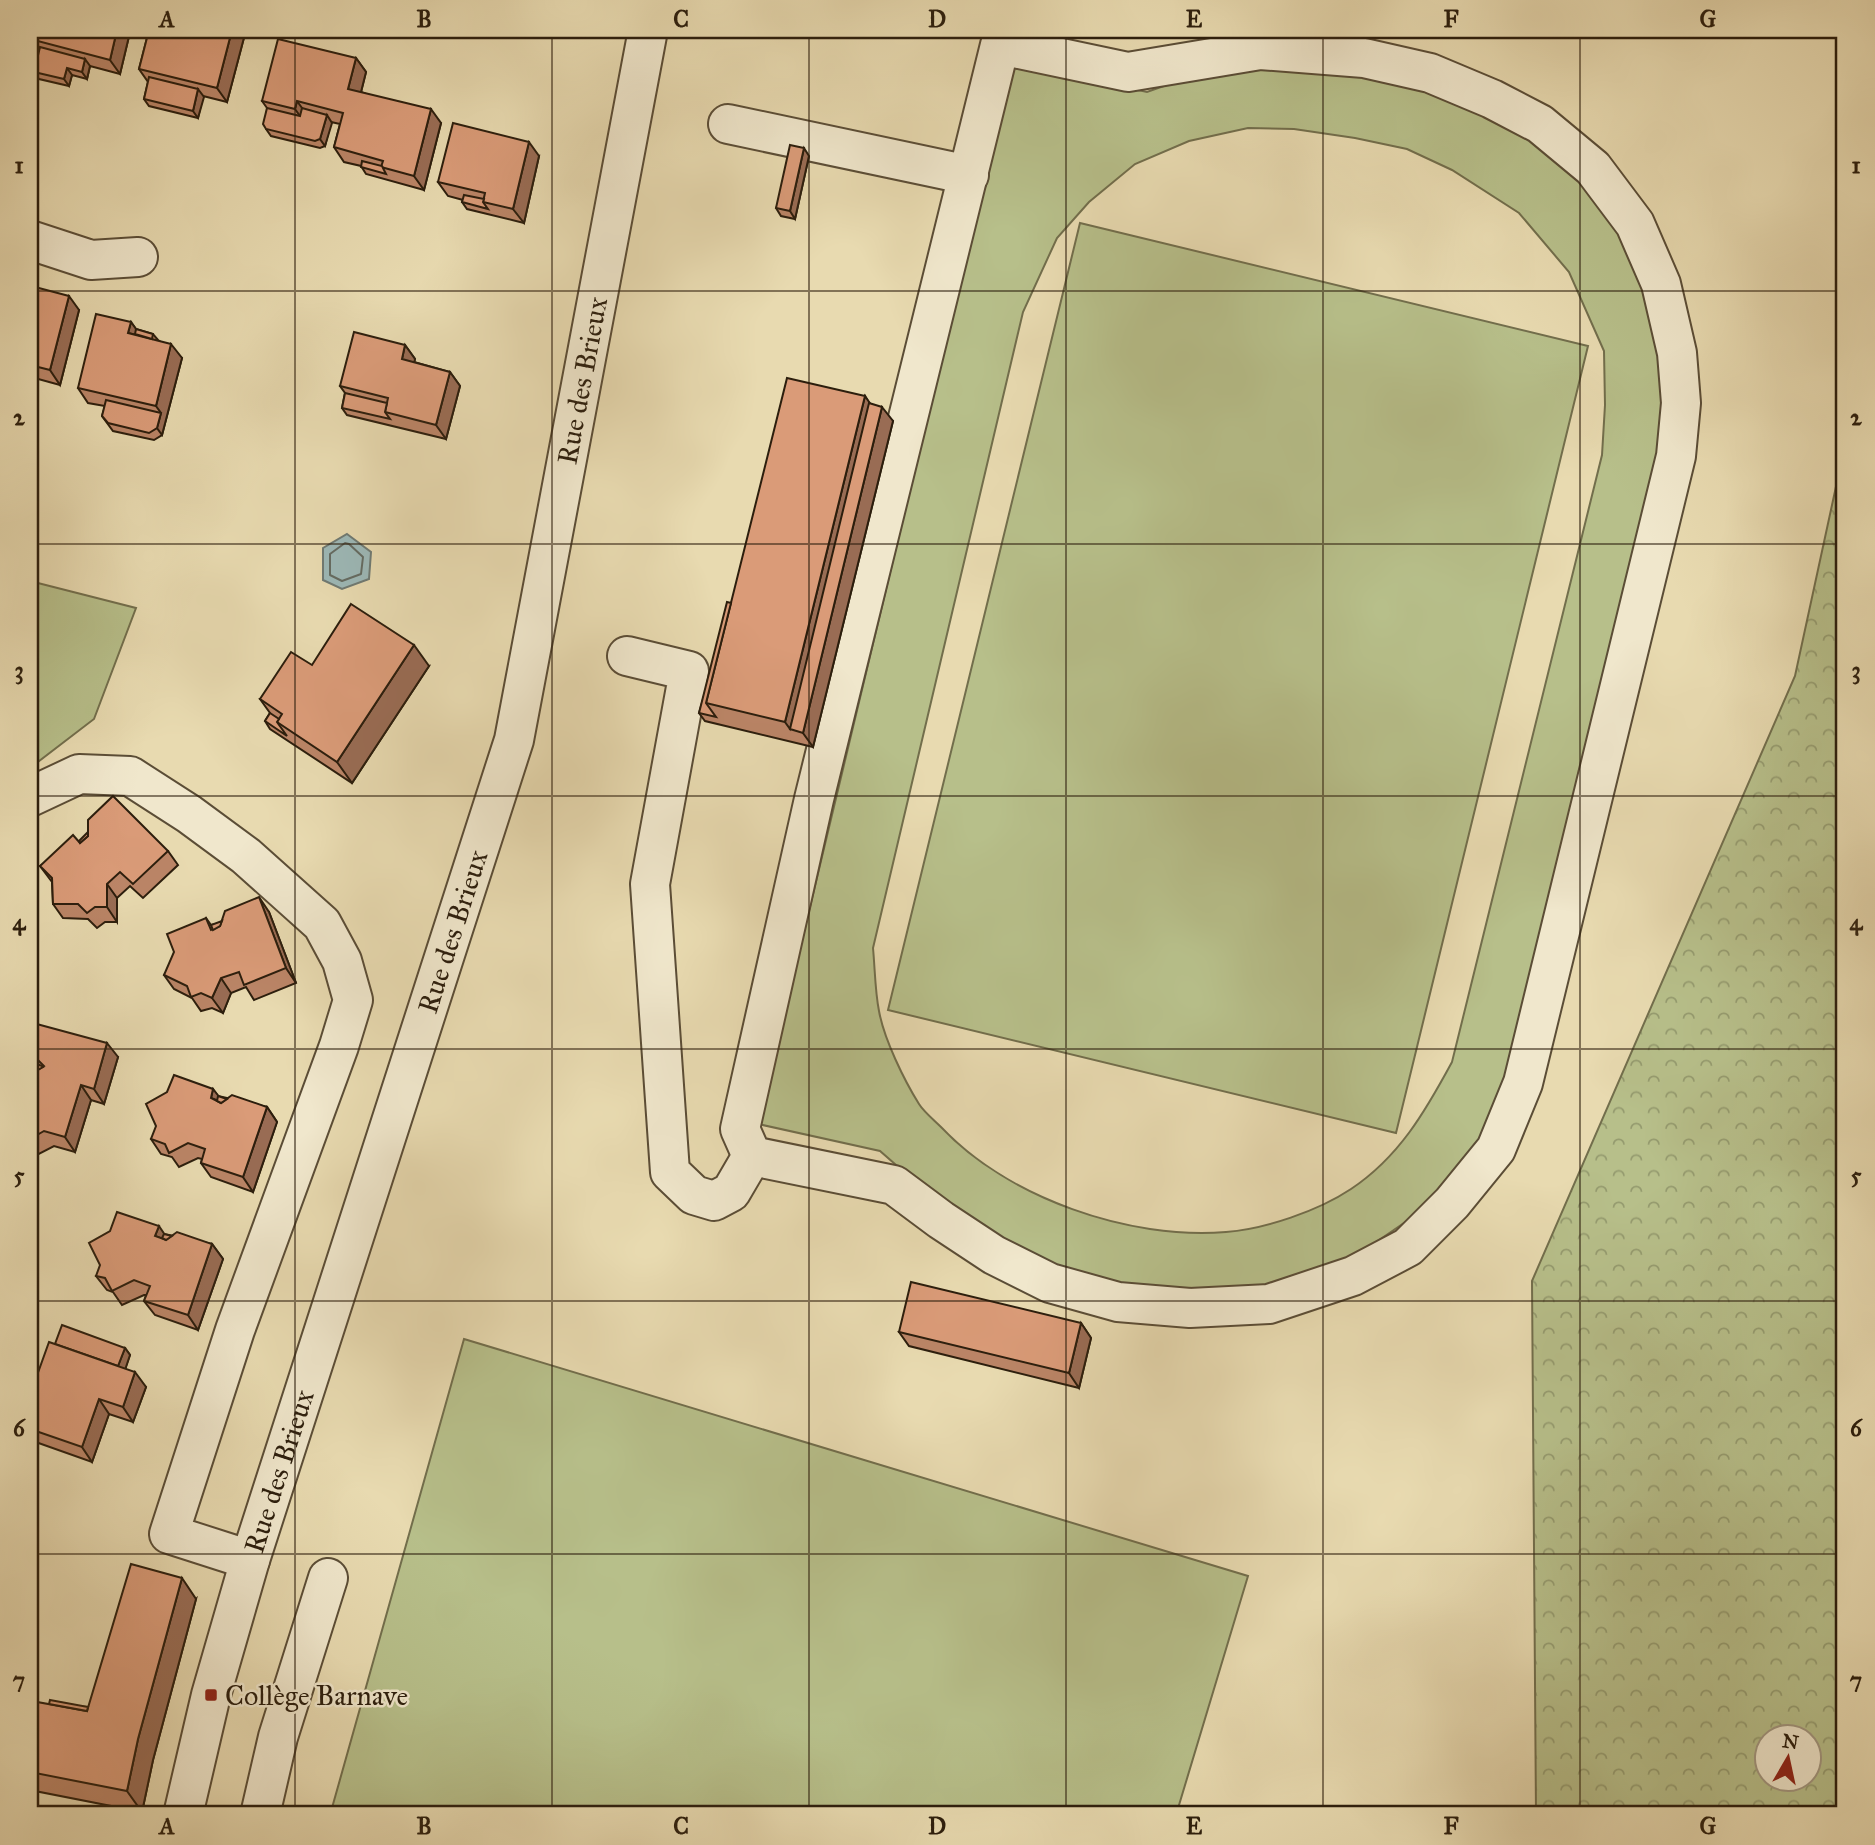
<svg xmlns="http://www.w3.org/2000/svg" width="1875" height="1845" font-family="'IM FELL Great Primer',serif">
  <defs>
    <pattern id="forest-crowns" width="20" height="18" patternUnits="userSpaceOnUse" patternTransform="scale(1.75)"><rect width="20" height="18" fill="#b7bf8a"/><path d="M2 6a3 3 0 1 1 6 0M12 15a3 3 0 1 1 6 0" fill="none" stroke="#959b6f"/></pattern>
  </defs>
  <rect width="100%" height="100%" fill="#e8dab0"/>
  <filter id="stains"><feTurbulence type="fractalNoise" baseFrequency=".00286" numOctaves="4"/><feColorMatrix values="0 0 0 0 .2 0 0 0 0 .09 0 0 0 0 .02 0 0 0 .5 -.17"/></filter>
  <radialGradient id="worn" r=".72"><stop offset=".6" stop-color="#630" stop-opacity="0"/><stop offset="1" stop-color="#630" stop-opacity=".3"/></radialGradient>
  <path fill="url(#forest-crowns)" stroke="#726e4c" stroke-width="2" fill-rule="evenodd" d="M1845,445V1815H1536L1532,1281L1795,676ZM1766,1736H1808V1778H1766Z"/>
  <g fill="#b7bf8a" stroke="#726e4c" stroke-width="2" fill-rule="evenodd">
    <path d="M1012,63L1147,92L1212,69L1272,65L1410,77L1534,139L1591,191L1634,250L1663,318L1668,406L1512,1078L1474,1157L1420,1212L1366,1249L1317,1273L1270,1288L1150,1292L1068,1275L952,1214L880,1151L758,1124ZM1248,128L1294,129L1355,138L1407,149L1452,170L1519,213L1569,272L1604,351L1605,405L1602,455L1452,1062C1425,1112 1399,1157 1351,1189C1318,1211 1265,1229 1226,1232C1129,1240 1008,1198 941,1127C934,1120 924,1112 919,1104C904,1080 884,1039 879,1011C875,991 875,969 873,948L1023,312L1057,238L1089,202L1135,164L1189,141Z"/>
    <polygon points="1080,223 1588,346 1396,1133 888,1010"/>
    <polygon points="30,581 136,608 94,719 30,768"/>
    <polygon points="464,1339 1248,1576 1176,1815 330,1815"/>
  </g>
  <polygon fill="#9cb8b7" stroke="#6f7a73" stroke-width="2" points="347,534 371,552 369,579 342,589 323,580 323,548"/>
  <g fill="none" stroke-linecap="round" stroke-linejoin="round">
    <polygon stroke="#646b62" stroke-width="2" points="345,543 349,544 363,557 361,574 342,581 330,575 330,554"/>
    <defs>
      <g id="minor">
        <polygon points="1000,45 1128,72 1260,50 1364,58 1430,73 1492,99 1540,124 1593,168 1635,224 1661,284 1677,353 1681,403 1676,456 1523,1083 1496,1149 1452,1203 1408,1247 1353,1276 1269,1304 1190,1308 1118,1302 1050,1283 994,1255 941,1220 894,1185 752,1156 740,1129 814,799"/>
        <polyline points="728,124 969,175"/>
        <polyline points="30,240 91,260 138,257"/>
        <polyline points="627,656 689,671 650,884 670,1172 694,1195 714,1201 731,1192 752,1156"/>
        <polyline points="30,797 79,774 130,776 189,814 246,856 322,924 342,961 353,1000 339,1046 235,1330 169,1534 250,1560"/>
        <path id="s1" d="M183,1815L211,1695L250,1560L514,740L648,30"/>
        <polyline points="260,1815 278,1737 328,1578"/>
      </g>
    </defs>
    <use href="#minor" stroke="#5b4d36" stroke-width="42"/>
    <use href="#minor" stroke="#f0e7cc" stroke-width="38"/>
  </g>
  <g fill="#bb8567" stroke="#2c1e0d" stroke-width="2">
    <polygon points="30,30 144,30 142,35 130,32 120,74 90,66 87,79 72,75 69,86 39,79 34,72 39,53 30,51"/>
    <polygon points="149,30 246,30 227,102 203,96 198,118 149,106 144,99 148,82 139,69"/>
    <polygon points="356,58 366,72 361,92 441,123 424,190 366,174 361,166 344,162 334,147 340,124 331,122 325,146 320,148 271,136 266,129 267,108 262,101"/>
    <polygon points="539,156 524,223 467,209 462,202 463,200 448,196 438,182"/>
    <polygon points="809,156 795,219 781,216 776,208"/>
    <polygon points="30,291 79,310 60,385 31,377 30,383"/>
    <polygon points="131,322 136,329 153,334 158,340 182,358 162,435 154,440 113,431 102,416 105,406 88,403 78,388"/>
    <polygon points="405,345 415,359 414,362 450,372 460,386 446,439 347,415 342,408 345,393 340,386"/>
    <polygon points="865,396 869,403 893,421 813,747 705,721 699,713 731,603"/>
    <polygon points="429,666 352,783 270,729 265,721 270,713 260,699"/>
    <polygon points="79,841 168,851 178,865 143,898 130,886 117,898 117,922 105,922 97,928 88,919 63,918 53,904 52,882 40,866"/>
    <polygon points="269,912 296,983 254,1000 246,987 231,993 223,1013 212,1008 201,1011 192,998 174,989 164,975 206,918 211,925"/>
    <polygon points="30,1033 118,1057 104,1104 91,1100 75,1152 54,1146 33,1157 30,1152"/>
    <polygon points="213,1089 218,1096 267,1107 277,1122 253,1192 211,1177 201,1163 202,1159 198,1158 179,1167 172,1157 161,1154 151,1139"/>
    <polygon points="164,1234 212,1244 223,1259 198,1330 155,1315 144,1301 146,1295 144,1295 122,1305 113,1292 107,1290 96,1276"/>
    <polygon points="1081,1323 1091,1338 1079,1388 909,1346 899,1332"/>
    <polygon points="55,1344 125,1348 130,1355 125,1369 146,1387 133,1422 109,1414 92,1462 30,1440 30,1395"/>
    <polygon points="196,1599 153,1760 142,1812 35,1791 30,1783 30,1732 49,1704 88,1707"/>
  </g>
  <g fill="#996c54" stroke="#2c1e0d" stroke-width="2">
    <polygon points="117,30 129,30 130,32 120,74 110,60"/>
    <polygon points="232,30 246,30 227,102 217,88"/>
    <polygon points="356,58 366,72 358,104 348,89"/>
    <polygon points="85,59 90,66 87,79 82,72"/>
    <polygon points="67,68 72,75 69,86 64,79"/>
    <polygon points="198,89 204,97 198,118 193,111"/>
    <polygon points="297,101 307,115 305,123 295,109"/>
    <polygon points="431,109 441,123 424,190 414,176"/>
    <polygon points="327,115 332,123 325,146 320,139"/>
    <polygon points="529,142 539,156 524,223 513,209"/>
    <polygon points="804,148 809,156 795,219 790,211"/>
    <polygon points="69,296 79,310 60,385 50,370"/>
    <polygon points="131,322 141,336 128,333"/>
    <polygon points="171,344 182,358 162,435 157,428 161,413 156,406"/>
    <polygon points="405,345 415,359 412,374 402,359"/>
    <polygon points="450,372 460,386 446,439 436,425"/>
    <polygon points="865,396 880,418 790,729 785,722"/>
    <polygon points="882,407 893,421 813,747 803,733"/>
    <polygon points="414,645 429,666 352,783 337,762"/>
    <polygon points="107,884 117,898 117,922 107,907"/>
    <polygon points="259,897 269,912 296,983 286,968"/>
    <polygon points="221,978 231,993 223,1013 212,998"/>
    <polygon points="107,1043 118,1057 104,1104 94,1089"/>
    <polygon points="81,1085 91,1100 75,1152 65,1137"/>
    <polygon points="213,1089 224,1103 211,1098"/>
    <polygon points="267,1107 277,1122 253,1192 243,1177"/>
    <polygon points="159,1226 169,1241 155,1236"/>
    <polygon points="212,1244 223,1259 198,1330 188,1315"/>
    <polygon points="1081,1323 1091,1338 1079,1388 1069,1373"/>
    <polygon points="125,1348 130,1355 122,1379 116,1371"/>
    <polygon points="135,1372 146,1387 133,1422 123,1407"/>
    <polygon points="99,1399 109,1414 92,1462 82,1447"/>
    <polygon points="182,1578 196,1599 153,1760 142,1812 127,1791 138,1739"/>
  </g>
  <g fill="#da9b78" stroke="#2c1e0d" stroke-width="2">
    <polygon points="30,30 117,30 110,60 30,39"/>
    <polygon points="149,30 232,30 217,88 139,69"/>
    <polygon points="278,39 356,58 348,89 431,109 414,176 381,167 383,161 334,147 343,113 297,101 295,109 262,101"/>
    <polygon points="40,47 85,59 82,72 67,68 64,79 34,72"/>
    <polygon points="149,77 198,89 193,111 144,99"/>
    <polygon points="267,108 300,116 302,108 327,115 320,139 315,141 266,129 263,124"/>
    <polygon points="453,123 529,142 513,209 483,202 485,193 438,182"/>
    <polygon points="790,145 804,148 790,211 776,208"/>
    <polygon points="362,161 382,166 386,174 361,167"/>
    <polygon points="464,195 484,199 483,202 488,209 462,202"/>
    <polygon points="35,287 69,296 50,370 30,365 30,297 32,297"/>
    <polygon points="96,314 131,322 128,333 171,344 156,406 78,388"/>
    <polygon points="136,329 153,334 152,339 135,334"/>
    <polygon points="354,332 405,345 402,359 450,372 436,425 385,412 388,398 340,386"/>
    <polygon points="787,378 865,396 785,722 706,703"/>
    <polygon points="345,393 387,403 385,412 390,419 342,408"/>
    <polygon points="106,400 161,413 157,428 149,433 108,423 102,416"/>
    <polygon points="869,403 882,407 803,733 790,729"/>
    <polygon points="727,602 731,603 706,703 716,717 699,713"/>
    <polygon points="351,604 414,645 337,762 277,722 282,714 260,699 291,652 312,665"/>
    <polygon points="270,713 279,719 277,722 287,736 265,721"/>
    <polygon points="113,796 168,851 133,884 120,872 107,884 107,907 95,907 87,913 78,904 53,904 52,878 40,866 73,835 80,843 88,836 88,820"/>
    <polygon points="88,832 88,836 80,843 79,841"/>
    <polygon points="259,897 286,968 244,985 239,972 221,978 212,998 201,993 191,997 187,986 164,975 174,952 167,934 206,918 211,930 220,926 225,911"/>
    <polygon points="222,921 220,926 213,930 211,925"/>
    <polygon points="33,1023 107,1043 94,1089 81,1085 65,1137 44,1131 30,1139 30,1069 36,1071 44,1066 37,1059 30,1056 30,1033"/>
    <polygon points="30,1061 42,1066 43,1067 36,1071 30,1069"/>
    <polygon points="174,1075 213,1089 211,1098 221,1103 232,1095 267,1107 243,1177 201,1163 205,1149 188,1143 169,1153 165,1144 151,1139 156,1126 146,1104 167,1092"/>
    <polygon points="218,1096 227,1099 221,1103 217,1101"/>
    <polygon points="117,1212 159,1226 155,1236 166,1240 177,1232 212,1244 188,1315 144,1301 150,1286 134,1280 112,1291 105,1278 96,1276 100,1265 89,1243 110,1231"/>
    <polygon points="164,1234 172,1236 166,1240 162,1238"/>
    <polygon points="911,1282 1081,1323 1069,1373 899,1332"/>
    <polygon points="62,1325 125,1348 118,1366 55,1344"/>
    <polygon points="49,1342 135,1372 123,1407 99,1399 82,1447 30,1429 30,1395"/>
    <polygon points="131,1564 182,1578 138,1739 127,1791 30,1772 30,1732 37,1702 87,1711"/>
    <polygon points="50,1700 88,1707 87,1711 49,1704"/>
  </g>
  <path fill="none" stroke="#2c1e0d" stroke-width="2" stroke-opacity="0.55" d="M295,30V1815M552,30V1815M809,30V1815M1066,30V1815M1323,30V1815M1580,30V1815M30,291H1845M30,544H1845M30,796H1845M30,1049H1845M30,1301H1845M30,1554H1845"/>
  <rect fill="#8f2418" stroke="#f0e7cc" stroke-width="2.5" x="204" y="1688" width="14" height="14" rx="3.5"/>
  <g text-anchor="middle" dominant-baseline="central" stroke-width="5" stroke-linejoin="round" paint-order="stroke">
    <g font-size="28" fill="#2c1e0d" stroke="#f0e7cc">
      <text stroke="none"><textPath href="#s1" startOffset="1491">Rue des Brieux</textPath></text>
      <text stroke="none"><textPath href="#s1" startOffset="924">Rue des Brieux</textPath></text>
      <text stroke="none"><textPath href="#s1" startOffset="357">Rue des Brieux</textPath></text>
    </g>
    <g font-size="28" fill="#2c1e0d" stroke="#f0e7cc" text-anchor="start">
      <text x="225" y="1695">Collège Barnave</text>
    </g>
  </g>
  <rect width="1875" height="1845" fill="none" stroke="#e8dab0" stroke-width="77"/>
  <g transform="translate(1788 1758) rotate(9)"><circle r="33" fill="#f0e7cc" stroke="#a29780" stroke-width="2"/>
  <path d="M0-5L12 26L0 18L-12 26Z" fill="#8f2418"/>
  <text y="-10" font-size="19" font-weight="bold" text-anchor="middle" fill="#2c1e0d">N</text>
  </g>
  <rect x="38" y="38" width="1798" height="1768" fill="none" stroke="#2c1e0d" stroke-width="2.5"/>
  <g font-size="23" text-anchor="middle" font-weight="bold" fill="#2c1e0d">
    <text x="167" y="27">A</text>
    <text x="424" y="27">B</text>
    <text x="681" y="27">C</text>
    <text x="937" y="27">D</text>
    <text x="1194" y="27">E</text>
    <text x="1451" y="27">F</text>
    <text x="1708" y="27">G</text>
    <text x="19" y="173">1</text>
    <text x="1856" y="173">1</text>
    <text x="19" y="425">2</text>
    <text x="1856" y="425">2</text>
    <text x="19" y="678">3</text>
    <text x="1856" y="678">3</text>
    <text x="19" y="930">4</text>
    <text x="1856" y="930">4</text>
    <text x="19" y="1183">5</text>
    <text x="1856" y="1183">5</text>
    <text x="19" y="1436">6</text>
    <text x="1856" y="1436">6</text>
    <text x="19" y="1688">7</text>
    <text x="1856" y="1688">7</text>
    <text x="167" y="1834">A</text>
    <text x="424" y="1834">B</text>
    <text x="681" y="1834">C</text>
    <text x="937" y="1834">D</text>
    <text x="1194" y="1834">E</text>
    <text x="1451" y="1834">F</text>
    <text x="1708" y="1834">G</text>
  </g>
  <rect width="100%" height="100%" filter="url(#stains)"/>
  <rect width="100%" height="100%" fill="url(#worn)"/>
</svg>
